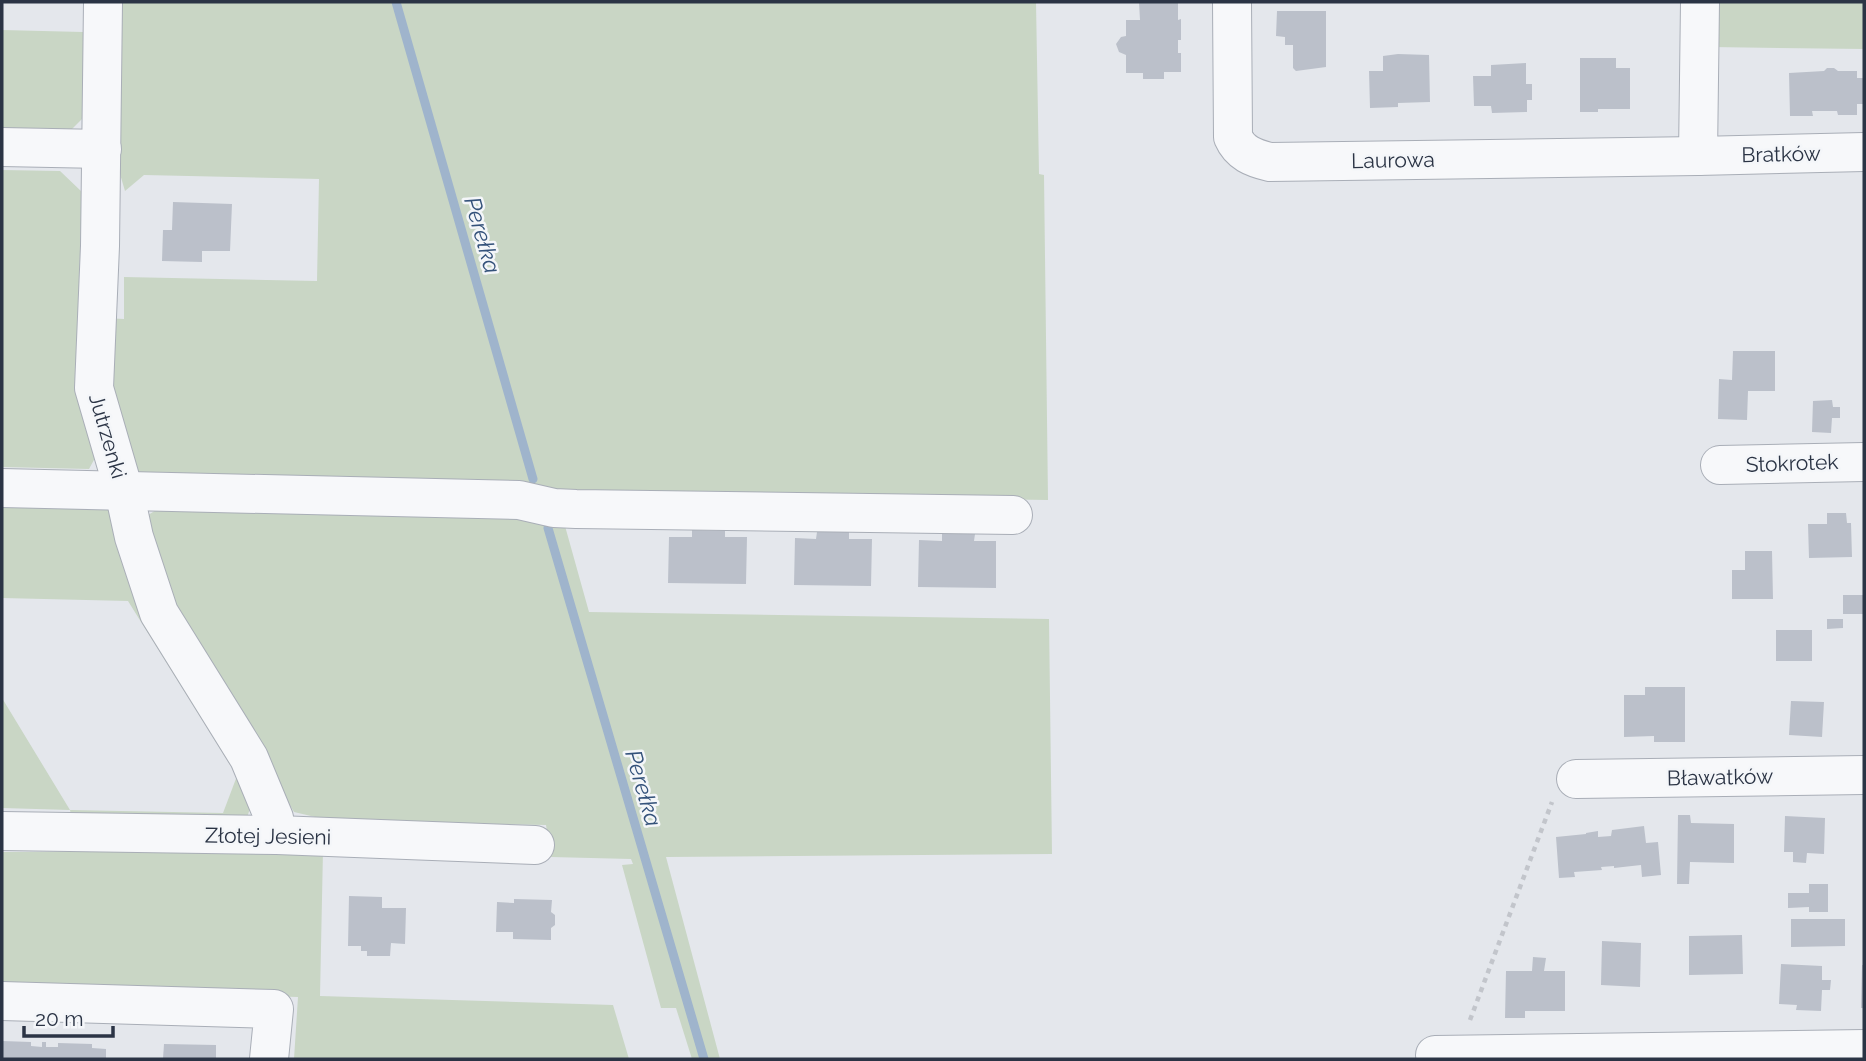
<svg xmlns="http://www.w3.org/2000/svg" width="1866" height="1061" font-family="Raleway,sans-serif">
  <rect width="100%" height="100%" fill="#e4e7ec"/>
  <g fill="#c9d6c5">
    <polygon points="117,2 1036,2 1039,174 1044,175 1048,500 556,494 160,476 126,471 102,377 104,318 124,319 124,277 317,281 319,179 144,175 125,191 117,164"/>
    <polygon points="1713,2 1864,2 1864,49 1711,47"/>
    <polygon points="2,30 83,32 83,118 66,135 2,134"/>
    <polygon points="2,170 60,171 82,192 76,379 95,458 89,469 2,467"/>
    <polygon points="2,495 90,496 116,515 252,802 246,821 72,819 70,810 2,808 2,698 70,810 223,813 237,776 128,601 2,598"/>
    <polygon points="166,504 529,513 565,526 589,612 1049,619 1052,854 666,857 720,1059 692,1059 676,1008 661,1008 622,865 633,864 631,859 551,857 546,825 328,820 294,812 233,707 164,603 140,520"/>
    <polygon points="323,850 320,996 613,1005 629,1059 294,1059 298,997 2,989 2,852"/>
  </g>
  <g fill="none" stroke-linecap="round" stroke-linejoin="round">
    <g stroke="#9fb4cc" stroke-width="9">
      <polyline points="396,2 533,479"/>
      <polyline points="548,528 704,1059"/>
    </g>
  </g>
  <g fill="#bbc0ca">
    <polygon points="1139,2 1178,2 1178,20 1181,19 1181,40 1178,40 1178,53 1181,53 1181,72 1164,72 1164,79 1143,79 1143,73 1126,73 1126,55 1119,52 1116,44 1121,37 1126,36 1126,20 1140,20"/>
    <polygon points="1277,11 1326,11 1326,67 1296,71 1293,68 1293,45 1285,45 1285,37 1276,36"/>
    <polygon points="1398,54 1429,55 1430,102 1398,103 1398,107 1370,108 1369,71 1383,71 1383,56"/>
    <polygon points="1580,58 1616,58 1616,68 1630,68 1630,109 1598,109 1598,112 1580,112"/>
    <polygon points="1526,63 1526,84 1532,84 1532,100 1527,100 1527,112 1492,113 1491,106 1474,106 1473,76 1491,76 1491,65"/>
    <polygon points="1827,68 1834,68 1838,71 1857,71 1857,78 1864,78 1864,104 1857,104 1857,115 1838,115 1837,111 1812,111 1813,116 1790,116 1789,73 1824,71"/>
    <polygon points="173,202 232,204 230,251 202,251 202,262 162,261 163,230 172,230"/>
    <polygon points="1733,351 1775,351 1775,391 1748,391 1747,420 1718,419 1719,379 1732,380"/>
    <polygon points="1832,400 1833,407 1840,407 1840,418 1832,418 1831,433 1812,432 1813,401"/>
    <polygon points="1827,513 1846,513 1847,523 1851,523 1852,557 1809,558 1808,524 1827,524"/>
    <polygon points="692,530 725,531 725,537 747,537 746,584 668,583 669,537 692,537"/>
    <polygon points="817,532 849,532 849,539 872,539 871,586 794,585 795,538 816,539"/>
    <polygon points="942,534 975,534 974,541 996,541 996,588 918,587 919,540 942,541"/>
    <polygon points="1745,551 1772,551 1773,599 1732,599 1732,570 1745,570"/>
    <rect x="1843" y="595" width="21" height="19"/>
    <polygon points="1827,619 1843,619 1843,628 1827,629"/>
    <rect x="1776" y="630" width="36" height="31"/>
    <polygon points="1645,687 1685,687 1685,742 1654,742 1654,736 1624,737 1624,695 1645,695"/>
    <polygon points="1791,701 1824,702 1822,737 1789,735"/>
    <polygon points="1678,815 1690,815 1691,823 1734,824 1734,863 1690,862 1689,884 1677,884"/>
    <polygon points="1785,816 1825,818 1824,854 1807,853 1806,863 1793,862 1793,852 1784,852"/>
    <polygon points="1644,826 1646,843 1658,842 1661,875 1642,877 1641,865 1614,868 1614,866 1601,867 1602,870 1574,872 1575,877 1559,878 1556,837 1586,834 1586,833 1598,831 1598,837 1611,836 1612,830"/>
    <polygon points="1809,884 1828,884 1828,912 1809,912 1809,907 1788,908 1788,893 1809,893"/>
    <polygon points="349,896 382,897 382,908 406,908 405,944 391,943 390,956 367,956 367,951 361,951 361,946 348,946"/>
    <polygon points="514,899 552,900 551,912 555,915 555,925 551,928 551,940 513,939 513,932 496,932 497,902 514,903"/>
    <polygon points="1791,919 1845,919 1845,946 1791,947"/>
    <polygon points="1742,935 1743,974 1689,975 1689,936"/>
    <polygon points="1602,941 1641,943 1640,987 1601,985"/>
    <polygon points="1533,957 1546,958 1544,971 1565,971 1565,1011 1525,1011 1525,1018 1505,1018 1506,971 1532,971"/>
    <polygon points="1781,964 1822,966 1822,980 1831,980 1830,990 1822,990 1821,1011 1796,1010 1797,1005 1779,1004"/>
    <polygon points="1862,965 1864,965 1864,1008 1861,1008"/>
    <polygon points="2,1041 31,1042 31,1046 42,1047 42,1042 46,1042 46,1047 58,1047 58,1043 92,1044 92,1048 106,1049 106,1059 2,1059"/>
    <polygon points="164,1044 216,1045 216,1059 163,1059"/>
  </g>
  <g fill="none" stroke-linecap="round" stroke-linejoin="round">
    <defs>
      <g id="minor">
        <polyline points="103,2 100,246 94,388 124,491 134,537 159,613 249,758 274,818 277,835"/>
        <path d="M1232,2L1233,137C1240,153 1253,158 1270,162L1698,156L1864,152"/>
        <polyline points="2,147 102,149"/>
        <polyline points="1698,156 1700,2"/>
        <polyline points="1720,465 1864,462"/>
        <polyline points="2,488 519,500 554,508 576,509 1013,515"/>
        <polyline points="1576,779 1864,775"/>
        <polyline points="2,831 277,835 535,845"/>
        <polyline points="2,1001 274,1009 269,1059"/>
        <polyline points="1435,1055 1864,1049"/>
      </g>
    </defs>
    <use href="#minor" stroke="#a9aeb7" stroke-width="40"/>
    <polyline stroke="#c2c5cb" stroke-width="4.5" stroke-dasharray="5 5" stroke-linecap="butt" points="1470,1020 1552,802"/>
    <use href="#minor" stroke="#f7f8fa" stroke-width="38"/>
  </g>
  <g text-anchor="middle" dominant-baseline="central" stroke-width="5" stroke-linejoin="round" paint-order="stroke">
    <g font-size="21" fill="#2b3445" stroke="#f4f6f9">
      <text transform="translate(1781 154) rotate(-1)">Bratków</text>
      <text transform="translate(1393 160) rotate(-1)">Laurowa</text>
      <text transform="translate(108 436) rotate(74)">Jutrzenki</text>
      <text transform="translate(1792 463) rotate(-2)">Stokrotek</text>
      <text transform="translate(1720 777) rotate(-1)">Bławatków</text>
      <text transform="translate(268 836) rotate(1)">Złotej Jesieni</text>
    </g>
    <g font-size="23" font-style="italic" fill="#34527a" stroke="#f4f6f9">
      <text transform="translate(483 235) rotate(74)">Perełka</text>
      <text transform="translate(644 788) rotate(74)">Perełka</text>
    </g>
  </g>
  <rect width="1866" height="1061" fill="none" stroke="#2b3445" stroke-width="7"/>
  <path d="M24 1026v10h89v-10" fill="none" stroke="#2b3445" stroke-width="3.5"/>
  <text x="35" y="1026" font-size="21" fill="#2b3445" stroke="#f4f6f9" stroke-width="5" paint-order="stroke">20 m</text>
</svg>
